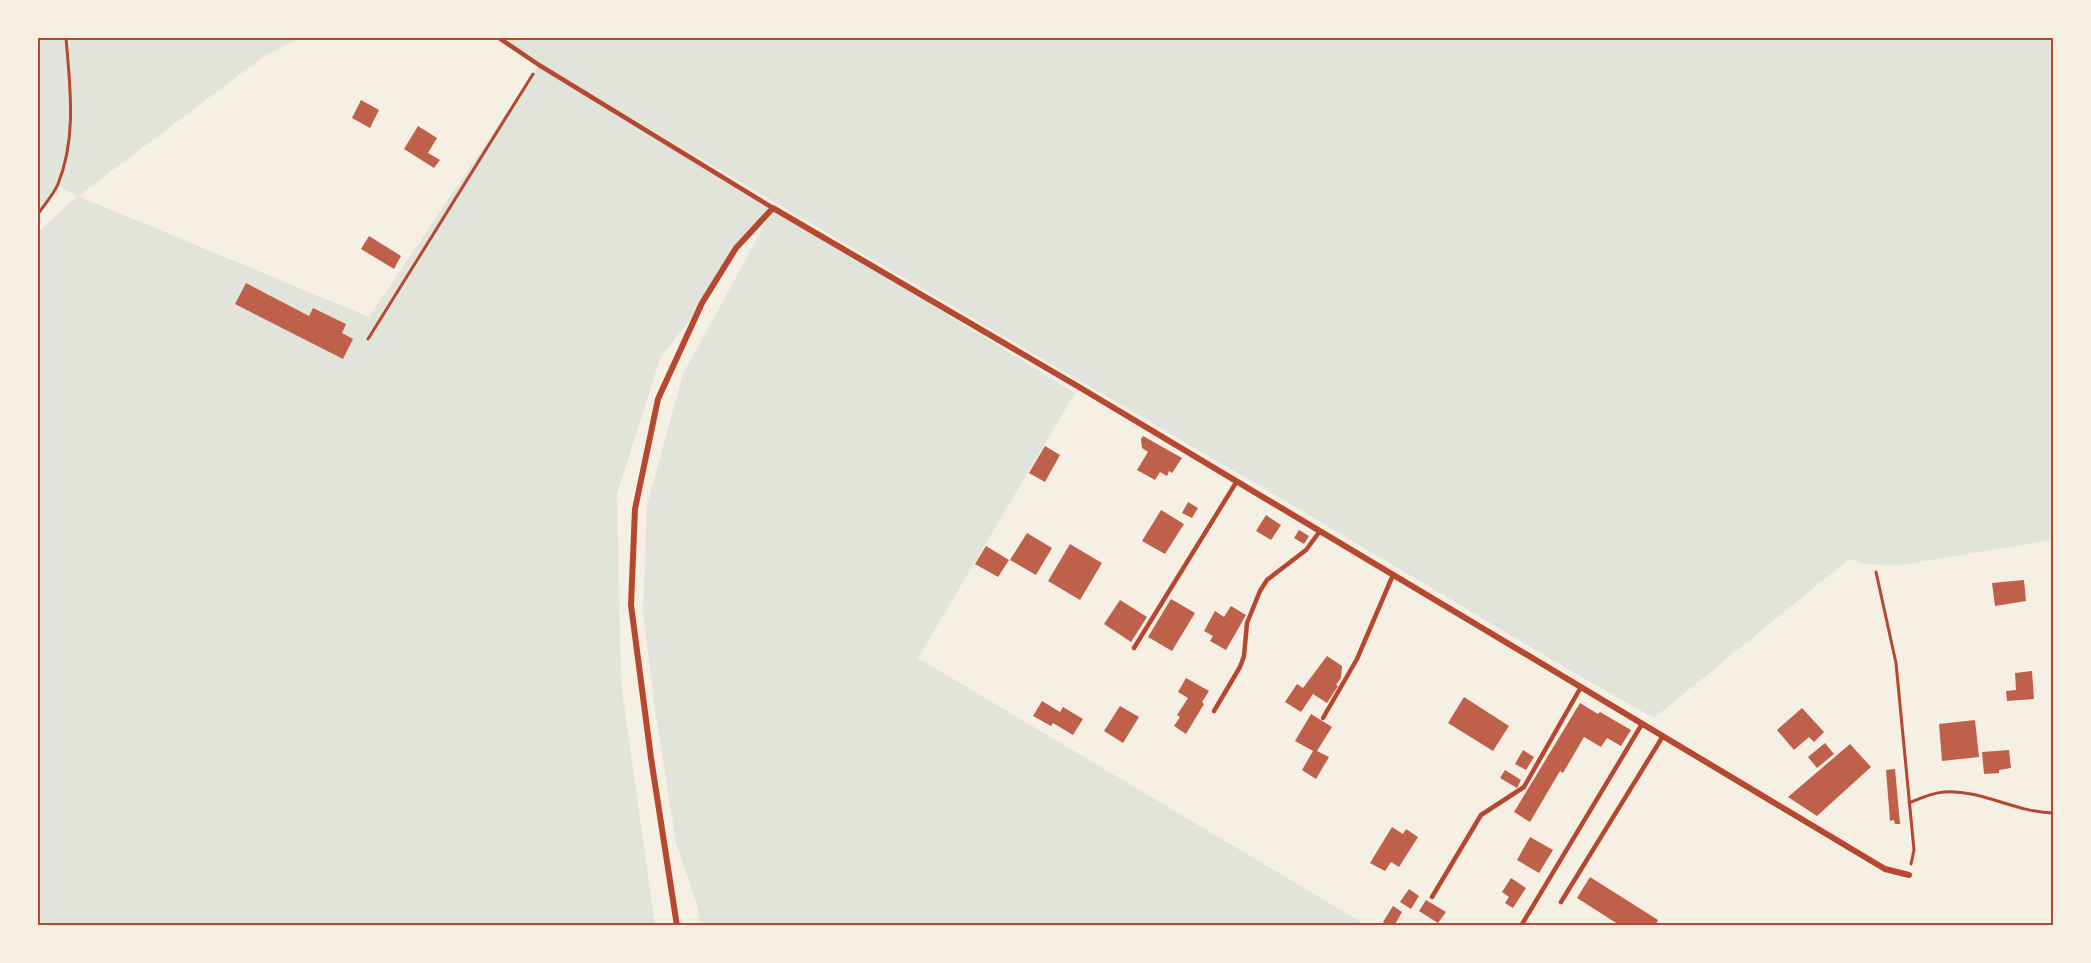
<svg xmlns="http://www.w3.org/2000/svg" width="2091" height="963" font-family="'Fira Sans',sans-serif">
  <rect width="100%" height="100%" fill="#f6efe4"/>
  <polygon fill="#e2e4dc" points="38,38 299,38 263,57 78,196 369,317 539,65 499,38 2053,38 2053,540 1894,566 1867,564 1849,559 1654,718 1574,673 1297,508 578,87 1075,393 918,658 1366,925 700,925 698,908 676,843 654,702 643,611 647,505 683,374 772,211 736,248 702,303 660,359 617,494 621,683 655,925 38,925 38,232 77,196 57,185 38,214"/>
  <g fill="#bf614a">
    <polygon points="361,100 379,110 370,128 352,118"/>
    <polygon points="418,126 437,138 428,153 440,160 434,168 404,149"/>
    <polygon points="369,236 401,256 394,269 361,249"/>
    <polygon points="246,283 309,316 313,308 346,324 342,333 353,339 343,359 235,304"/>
    <polygon points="1143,436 1182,458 1172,473 1169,471 1167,476 1160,472 1155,480 1137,470 1148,452 1142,448 1141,439"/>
    <polygon points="1045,446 1060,455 1045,482 1029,473"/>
    <polygon points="1188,502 1198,508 1192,518 1182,513"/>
    <polygon points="1161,510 1184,524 1165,554 1142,541"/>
    <polygon points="1266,515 1281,525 1271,540 1256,531"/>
    <polygon points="1299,530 1309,536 1304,544 1294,538"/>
    <polygon points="1027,533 1052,548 1036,575 1010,560"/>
    <polygon points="1070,544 1102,563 1080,600 1048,581"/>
    <polygon points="986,546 1009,560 998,577 975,564"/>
    <polygon points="2024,580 2026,601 1995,606 1992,583"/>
    <polygon points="1171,599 1195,613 1172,651 1148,637"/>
    <polygon points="1120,600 1147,617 1131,642 1104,624"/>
    <polygon points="1231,606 1246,615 1226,650 1210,641 1213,636 1204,631 1215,611 1224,617"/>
    <polygon points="1327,656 1342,666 1341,678 1336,685 1338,686 1327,703 1313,694 1301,712 1285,702 1297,684 1303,688"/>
    <polygon points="2032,671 2034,699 2007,701 2006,691 2016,690 2015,673"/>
    <polygon points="1186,678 1209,691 1202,702 1204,704 1186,734 1174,726 1180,717 1177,715 1188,698 1178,692"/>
    <polygon points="1464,697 1509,726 1493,751 1448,723"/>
    <polygon points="1042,701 1060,712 1063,707 1083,719 1073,735 1053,723 1051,726 1033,716"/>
    <polygon points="1580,703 1598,714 1600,712 1631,730 1621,746 1607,738 1601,747 1584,737 1563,773 1560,771 1530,822 1514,812"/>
    <polygon points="1120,706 1139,717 1123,743 1104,731"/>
    <polygon points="1802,708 1824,732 1814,742 1809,737 1794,750 1777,730"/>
    <polygon points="1311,714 1332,727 1317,751 1329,757 1316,779 1302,770 1313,751 1295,741"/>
    <polygon points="1975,720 1979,757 1942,761 1939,724"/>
    <polygon points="1825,743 1834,754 1817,768 1808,757"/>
    <polygon points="1850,744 1871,767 1817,816 1788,797"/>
    <polygon points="1523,750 1534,757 1526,770 1515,764"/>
    <polygon points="2009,750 2011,768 1999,770 1999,773 1984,774 1982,752"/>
    <polygon points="1895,769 1900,824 1895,824 1894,820 1890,821 1886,770"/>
    <polygon points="1505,770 1521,780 1517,788 1500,778"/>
    <polygon points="1392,827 1403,834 1406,829 1418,837 1399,867 1391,862 1385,871 1370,863"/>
    <polygon points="1530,837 1553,850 1539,873 1517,860"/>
    <polygon points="1590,877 1658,920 1655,926 1621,926 1577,898"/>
    <polygon points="1511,878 1526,888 1513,908 1505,903 1509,897 1502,892"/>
    <polygon points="1409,889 1419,896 1411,909 1400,902"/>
    <polygon points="1426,900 1446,912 1438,923 1419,911"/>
    <polygon points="1393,906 1402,912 1394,926 1390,926 1383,922"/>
  </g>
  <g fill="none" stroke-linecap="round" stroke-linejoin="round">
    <g stroke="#b5482f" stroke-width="3">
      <path d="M38,214C44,205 54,194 58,184C77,137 70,87 66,38"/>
      <polyline points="368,339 533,74"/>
      <polyline points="1876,572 1896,663 1914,850 1911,864"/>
      <path d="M1909,803C1921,798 1931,793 1944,792C1980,789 2017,813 2054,813"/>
    </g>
    <g stroke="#b5482f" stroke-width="4.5">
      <polyline points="499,38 539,65 773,208"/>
      <polyline points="1134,648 1237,481"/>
      <polyline points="1214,711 1240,667 1244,656 1247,623 1260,591 1267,580 1306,550 1320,531"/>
      <polyline points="1323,718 1357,659 1393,575"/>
      <polyline points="1432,897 1481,815 1524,787 1581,687"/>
      <polyline points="1561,902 1663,736"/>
      <polyline points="1521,926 1642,724"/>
    </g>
    <polyline stroke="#b5482f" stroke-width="6" points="677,926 651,758 631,605 635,509 658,399 702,303 736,248 773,208 1079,387 1885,869 1909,875"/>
  </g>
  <rect width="2091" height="963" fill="none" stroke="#f6efe4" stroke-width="78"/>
  <rect x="39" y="39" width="2013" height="885" fill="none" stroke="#b5482f" stroke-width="2"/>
</svg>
